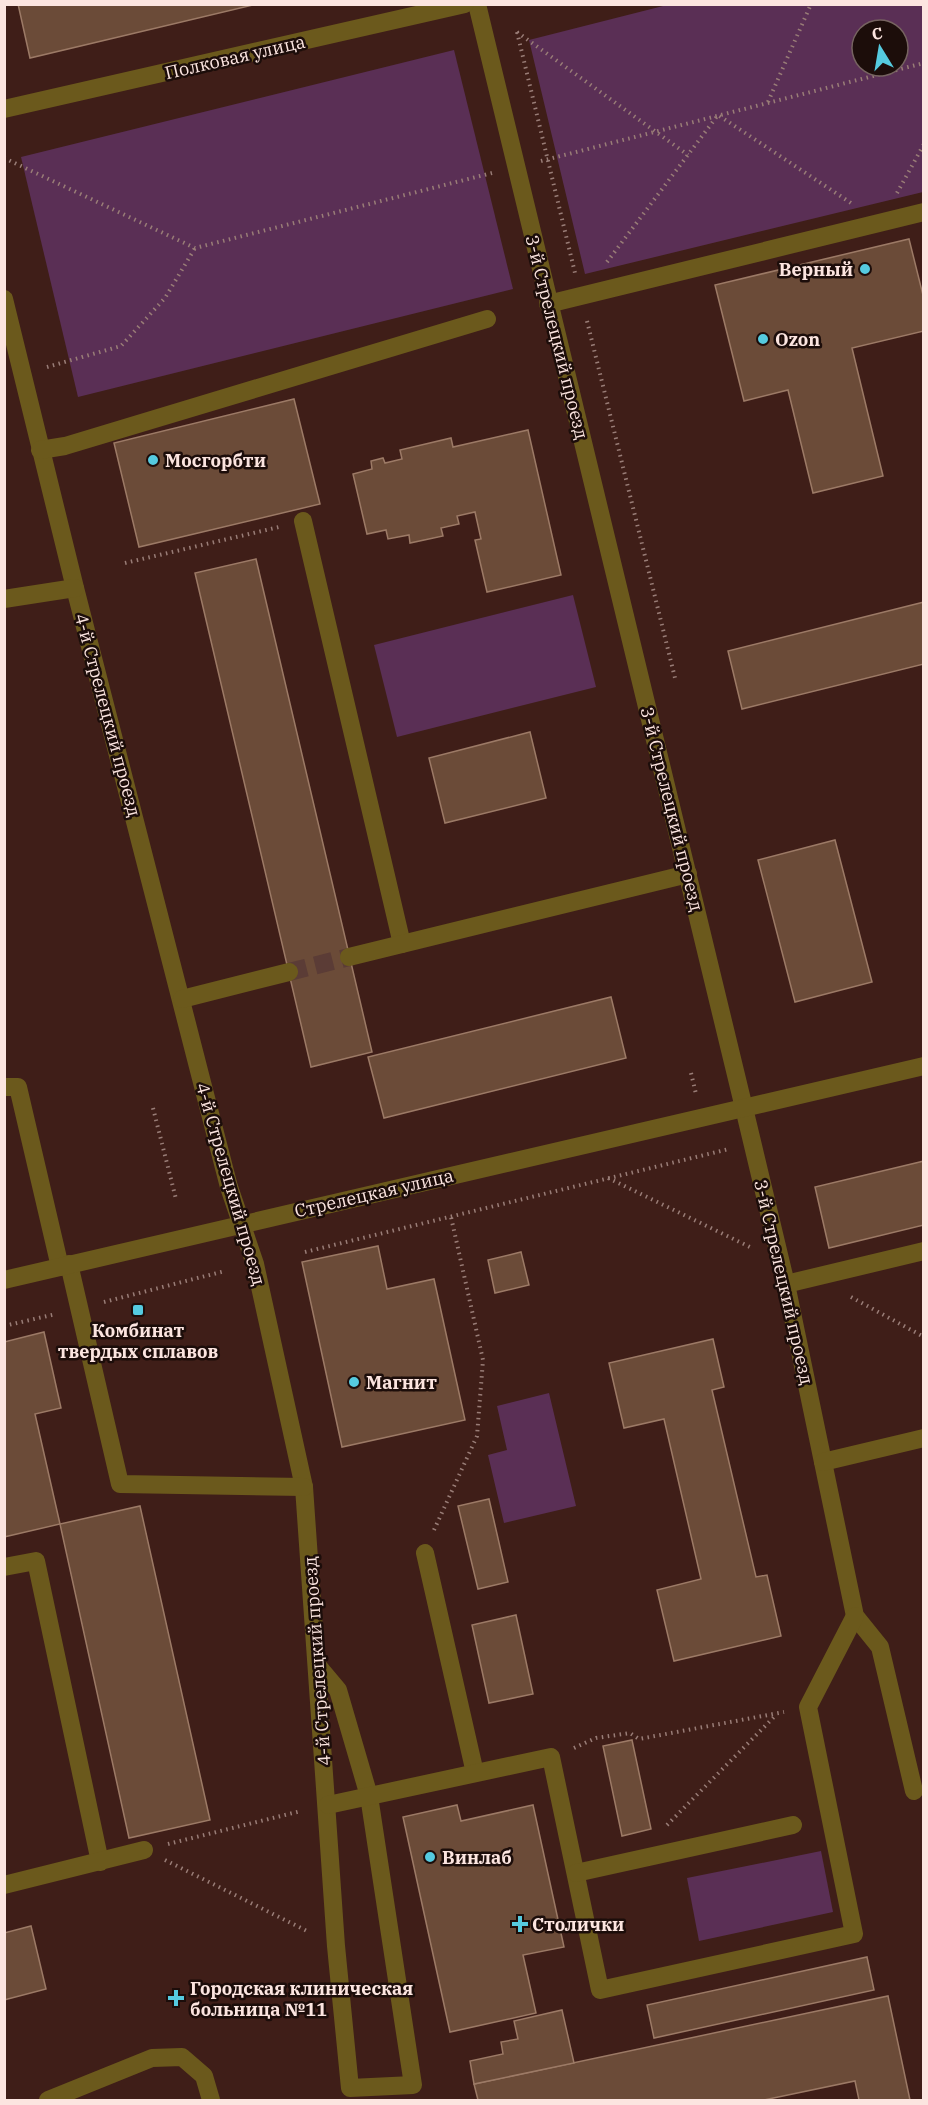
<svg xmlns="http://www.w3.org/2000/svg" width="928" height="2105" font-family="'IBM Plex Serif',serif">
  <rect width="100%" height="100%" fill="#3f1e18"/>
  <g fill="#5a2f55" fill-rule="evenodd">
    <path d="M667,5H923V192L585,274L529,40ZM862,30H898V66H862Z"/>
    <polygon points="454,50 513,289 78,397 21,157"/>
    <polygon points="573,595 596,687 397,737 374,645"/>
    <polygon points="549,1393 576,1506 504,1523 488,1455 507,1450 497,1406"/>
    <polygon points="821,1851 833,1912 699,1941 687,1878"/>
  </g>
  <g fill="#6b4b38" stroke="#9c7a66" stroke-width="1.5">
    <polygon points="18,4 257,4 30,58"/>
    <polygon points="909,239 924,299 924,331 852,348 883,476 813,493 788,390 744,401 715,285"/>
    <polygon points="294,399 320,504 139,547 114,443"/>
    <polygon points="528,430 561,575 487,592 475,540 481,539 475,512 457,516 459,524 441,528 443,536 410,543 409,535 388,539 386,530 367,534 353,474 372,469 371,461 383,458 385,463 402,459 400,450 451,438 453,447"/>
    <polygon points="256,559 372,1052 311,1067 195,573"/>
    <polygon points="924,602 924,664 742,709 728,651"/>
    <polygon points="530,732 546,798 445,823 429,758"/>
    <polygon points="835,840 872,982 795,1002 758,860"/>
    <polygon points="611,997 626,1058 384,1118 368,1057"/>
    <polygon points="924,1161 924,1225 829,1248 815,1187"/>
    <polygon points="378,1246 387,1289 434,1279 465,1420 342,1447 302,1262"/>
    <polygon points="521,1252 529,1285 495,1293 488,1260"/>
    <polygon points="44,1332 61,1408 35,1414 60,1524 4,1537 4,1342"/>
    <polygon points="713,1339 724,1387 712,1390 756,1577 767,1575 781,1636 674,1661 657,1590 701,1579 664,1419 624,1428 609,1363"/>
    <polygon points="489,1499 508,1582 478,1589 458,1506"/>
    <polygon points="140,1506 210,1820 129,1838 60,1524"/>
    <polygon points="516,1615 533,1694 489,1703 472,1625"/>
    <polygon points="632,1740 651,1829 622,1836 603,1746"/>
    <polygon points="457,1805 461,1821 533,1805 564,1947 523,1955 536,2013 450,2032 403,1817"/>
    <polygon points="31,1926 46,1989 4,2000 4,1933"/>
    <polygon points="867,1957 874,1990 654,2038 647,2005"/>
    <polygon points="888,1996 910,2100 859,2100 855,2081 764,2100 478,2100 474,2084"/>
    <polygon points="562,2010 574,2063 474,2084 470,2061 503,2054 501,2042 518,2039 514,2021"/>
  </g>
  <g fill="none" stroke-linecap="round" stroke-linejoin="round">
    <polyline stroke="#5b3c36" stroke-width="18" stroke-dasharray="18 9" stroke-linecap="butt" points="289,972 349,957"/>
    <g stroke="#997d77" stroke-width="4" stroke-dasharray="1.5 4.5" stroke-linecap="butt">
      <polyline points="517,32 575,273"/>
      <polyline points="517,32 688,155"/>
      <polyline points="768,102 811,4"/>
      <polyline points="4,158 195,248 492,173"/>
      <polyline points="541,161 924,63"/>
      <polyline points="897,193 924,144"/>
      <polyline points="607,262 718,115 851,203"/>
      <polyline points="587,321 676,682"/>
      <polyline points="47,367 121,346 165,298 195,248"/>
      <polyline points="125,563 279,527"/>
      <polyline points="691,1073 696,1094"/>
      <polyline points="153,1108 176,1199"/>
      <polyline points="608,1178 750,1247"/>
      <polyline points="305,1252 729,1149"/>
      <polyline points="851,1297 924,1337"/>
      <polyline points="104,1302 225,1271"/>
      <polyline points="4,1326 56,1314"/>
      <polyline points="434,1530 477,1436 483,1360 451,1217"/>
      <polyline points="574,1748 596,1738 630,1733 639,1739 784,1712"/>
      <polyline points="667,1825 776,1715"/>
      <polyline points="168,1844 301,1811"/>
      <polyline points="165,1860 309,1932"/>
    </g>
    <g stroke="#6b591c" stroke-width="18">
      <polyline points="477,4 744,1108 786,1284 855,1616 880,1647 914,1791"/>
      <polyline points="4,109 465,4"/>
      <polyline points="4,299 75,588 205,1094 229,1187 255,1264 304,1487 336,1946 350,2088 413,2085 369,1796 338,1690 317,1665"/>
      <polyline points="548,304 924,212"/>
      <polyline points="40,450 65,446 487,319"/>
      <polyline points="303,521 402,944"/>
      <polyline points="4,599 75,588"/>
      <polyline points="349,957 688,874"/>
      <polyline points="182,999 289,972"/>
      <polyline points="4,1087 18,1087 60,1267"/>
      <polyline points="69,1264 120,1484 304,1487"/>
      <polyline points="4,1280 924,1066"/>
      <polyline points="786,1284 924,1251"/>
      <polyline points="823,1462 924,1438"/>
      <polyline points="425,1553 475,1773"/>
      <polyline points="4,1567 36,1561 100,1862"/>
      <polyline points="328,1805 551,1757 600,1990 854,1934 808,1707 855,1616"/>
      <polyline points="576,1873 793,1825"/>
      <polyline points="4,1885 144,1850"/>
      <polyline points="48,2100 152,2058 182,2057 204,2076 211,2100"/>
    </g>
  </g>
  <g fill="#55cadf" stroke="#1c0d0a" stroke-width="2">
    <circle cx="865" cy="269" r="6"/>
    <circle cx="763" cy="339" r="6"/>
    <circle cx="153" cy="460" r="6"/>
    <rect x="132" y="1304" width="12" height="12" rx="3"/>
    <circle cx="354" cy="1382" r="6"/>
    <circle cx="430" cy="1857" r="6"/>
    <path d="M517 1915h6v6h6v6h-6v6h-6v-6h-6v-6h6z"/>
    <path d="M173 1989h6v6h6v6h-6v6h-6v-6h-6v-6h6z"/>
  </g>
  <g text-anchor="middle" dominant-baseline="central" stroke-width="5" stroke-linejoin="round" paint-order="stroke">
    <g font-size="18" fill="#fce5e0" stroke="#1c0d0a">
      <text transform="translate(235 57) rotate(-13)">Полковая улица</text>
      <text transform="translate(557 337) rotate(76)">3-й Стрелецкий проезд</text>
      <text transform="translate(108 715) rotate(75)">4-й Стрелецкий проезд</text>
      <text transform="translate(672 809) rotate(76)">3-й Стрелецкий проезд</text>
      <text transform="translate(231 1184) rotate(74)">4-й Стрелецкий проезд</text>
      <text transform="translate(374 1193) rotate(-13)">Стрелецкая улица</text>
      <text transform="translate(784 1282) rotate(77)">3-й Стрелецкий проезд</text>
      <text transform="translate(317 1661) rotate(-94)">4-й Стрелецкий проезд</text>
    </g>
    <g font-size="18" font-weight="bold" fill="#fce5e0" stroke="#1c0d0a" text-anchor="start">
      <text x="853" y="269" text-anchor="end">Верный</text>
      <text x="775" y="339">Ozon</text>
      <text x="165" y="460">Мосгорбти</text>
      <text x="138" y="1330" text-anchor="middle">Комбинат<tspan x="138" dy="21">твердых сплавов</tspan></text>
      <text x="366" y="1382">Магнит</text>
      <text x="442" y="1857">Винлаб</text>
      <text x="532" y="1924">Столички</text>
      <text x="190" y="1988">Городская клиническая<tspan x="190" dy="21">больница №11</tspan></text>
    </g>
  </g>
  <rect width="928" height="2105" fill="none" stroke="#fce5e0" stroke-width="12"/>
  <g transform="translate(880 48) rotate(349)"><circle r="28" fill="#1c0d0a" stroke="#766360" stroke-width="1.5"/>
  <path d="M0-4.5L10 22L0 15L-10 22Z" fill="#55cadf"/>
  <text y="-9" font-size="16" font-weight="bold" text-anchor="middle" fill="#fce5e0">С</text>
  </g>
</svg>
